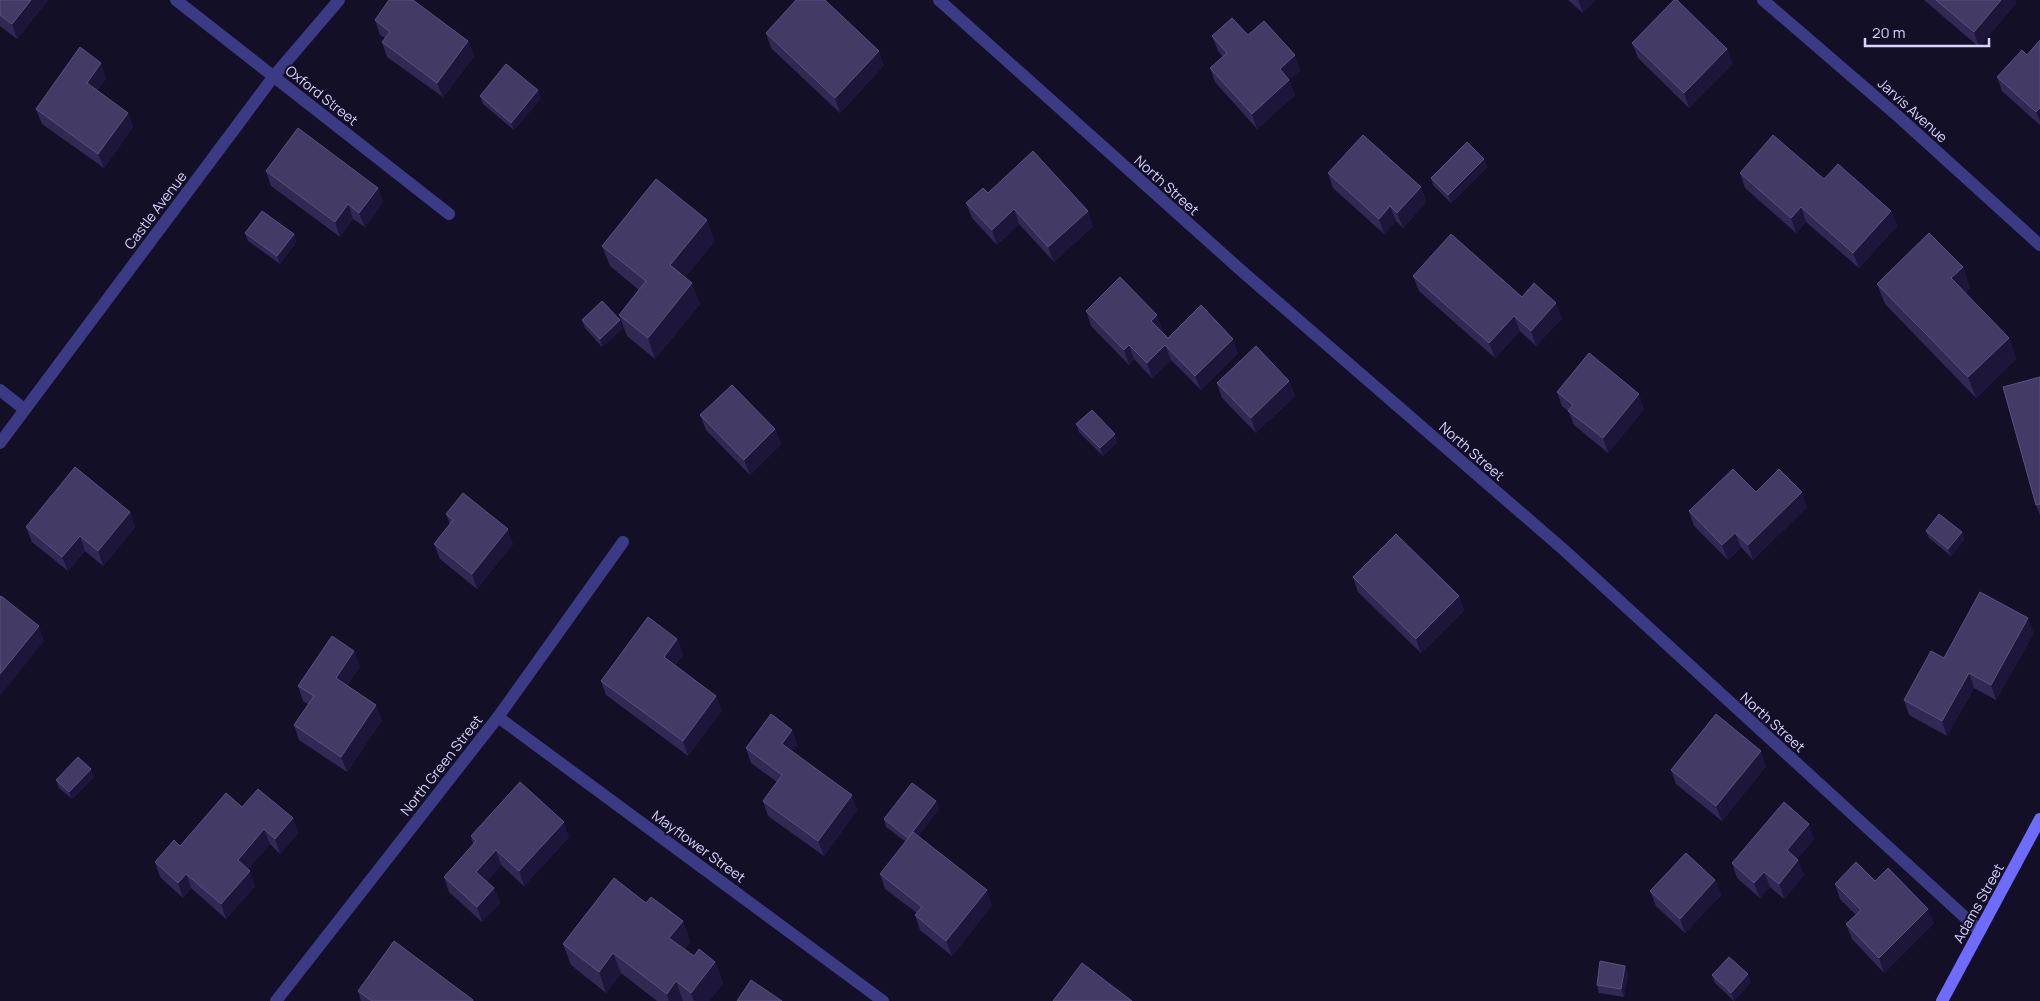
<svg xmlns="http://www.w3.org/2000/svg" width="2040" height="1001" font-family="Manrope,sans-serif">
  <rect width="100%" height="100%" fill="#130f26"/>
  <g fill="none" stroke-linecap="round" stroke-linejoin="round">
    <g stroke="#3d3a85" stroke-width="12">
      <polyline points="176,0 449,214"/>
      <polyline points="939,0 1244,273 1564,550 1980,931"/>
      <polyline points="1763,0 1900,118 2040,245"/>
      <polyline points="0,390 24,409"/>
      <polyline points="0,443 274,76 339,0"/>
      <polyline points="498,717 883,1001"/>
      <polyline points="276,1001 498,717 623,542"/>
    </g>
    <polyline stroke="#6f6bff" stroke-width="12" points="1942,1001 2040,819"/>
  </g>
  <g fill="#312854">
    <polygon points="0,0 48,0 17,39 0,26"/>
    <polygon points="1568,0 1595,0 1583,13"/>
    <polygon points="1924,0 2015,0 2016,3 1979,47"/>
    <polygon points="375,20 468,41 474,56 443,97 387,57 382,42 385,38 380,35"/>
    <polygon points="766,33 884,65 840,113 771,48"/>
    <polygon points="1248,35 1300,70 1289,80 1295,95 1257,129 1215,82 1210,68 1223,57 1218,51 1212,36"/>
    <polygon points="2040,40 2040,125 2002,91 1997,77 2027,55"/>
    <polygon points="1632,43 1733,64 1689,108 1638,58"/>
    <polygon points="106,78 97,91 128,113 133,127 104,168 42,124 36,109"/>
    <polygon points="480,96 541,98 514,130 483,104"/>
    <polygon points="1484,159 1487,167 1451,203 1433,185 1431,178"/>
    <polygon points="266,171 378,188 383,202 365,227 353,219 340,237 271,186"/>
    <polygon points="1328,173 1421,187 1426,202 1403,228 1396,221 1384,234 1333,188"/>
    <polygon points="1740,173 1824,179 1891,211 1897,226 1859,268 1806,222 1796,233 1745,188"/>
    <polygon points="988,193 1093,226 1054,262 1019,224 997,245 972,218 966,203"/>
    <polygon points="245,233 294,234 296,242 280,264 248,241"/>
    <polygon points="715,241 685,277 700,304 655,359 627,336 619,315 639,290 610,266 602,246"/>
    <polygon points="1963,267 1970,288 1965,293 2009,338 2016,359 1976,398 1885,304 1877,284"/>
    <polygon points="1413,276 1522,297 1562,318 1536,346 1520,331 1495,358 1419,291"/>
    <polygon points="1086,311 1157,315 1162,330 1161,331 1168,338 1238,353 1201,390 1171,360 1152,378 1134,359 1129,365 1091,326"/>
    <polygon points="582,320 623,328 602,347 585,328"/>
    <polygon points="2040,377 2040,515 2036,505"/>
    <polygon points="1289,381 1295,396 1256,433 1222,398 1217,383"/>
    <polygon points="1557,392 1644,409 1608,453 1574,425 1569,412 1562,406"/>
    <polygon points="700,415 775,429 781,444 750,475 706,430"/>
    <polygon points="1076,424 1117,442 1103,456 1079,432"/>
    <polygon points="1756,492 1807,507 1753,560 1741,547 1728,560 1694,526 1689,511"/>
    <polygon points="130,512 135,527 103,566 85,551 68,571 32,542 26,527"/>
    <polygon points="446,514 513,544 477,589 440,559 434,544 450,524"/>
    <polygon points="1926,531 1962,532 1964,540 1951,556 1929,538"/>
    <polygon points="1353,577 1459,596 1464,610 1421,653 1358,592"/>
    <polygon points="2034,633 1996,700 1974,688 1947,736 1909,715 1904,700 1944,658"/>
    <polygon points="677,639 683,654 675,665 722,710 688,756 606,695 601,681"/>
    <polygon points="360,666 347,685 382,720 347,772 299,740 294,725 308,704 303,701 298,686"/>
    <polygon points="792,730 797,745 792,752 857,810 824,856 768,816 763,801 777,782 751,763 746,748"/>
    <polygon points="1766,766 1722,821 1676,784 1671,770"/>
    <polygon points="94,777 72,799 59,788 56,780"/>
    <polygon points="936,801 939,809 918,836 992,905 952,956 920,930 915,915 917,913 885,889 880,874 906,842 886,827 884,819"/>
    <polygon points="242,807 293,818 298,833 280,854 270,844 248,869 255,886 226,919 191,888 183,898 160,877 155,862"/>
    <polygon points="471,836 569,837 524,886 501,865 487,881 494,888 500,903 482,922 449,892 444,877 473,844"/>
    <polygon points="1814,839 1797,859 1804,875 1784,899 1770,887 1760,898 1737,878 1732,863"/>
    <polygon points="1715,880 1721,895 1685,933 1656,906 1650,891"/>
    <polygon points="1835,884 1934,923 1884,973 1852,939 1846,924 1856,915 1840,899"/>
    <polygon points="646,903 683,921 690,942 685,949 694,956 715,962 723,983 709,1001 657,1001 621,973 606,993 571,965 563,944"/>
    <polygon points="1628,973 1624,997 1599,993 1597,985"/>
    <polygon points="1712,975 1751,982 1734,1001 1715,983"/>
    <polygon points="358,991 473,1000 474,1001 361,1001"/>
  </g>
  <g fill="#1d163a">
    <polygon points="31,0 48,0 17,39 12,24"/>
    <polygon points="1578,0 1595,0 1583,13"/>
    <polygon points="2001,0 2015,0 2016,3 1979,47 1974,32"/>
    <polygon points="468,41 474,56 443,97 437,83"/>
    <polygon points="1727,49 1733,64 1689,108 1684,93"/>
    <polygon points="879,51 884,65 840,113 835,98"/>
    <polygon points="1295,55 1300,70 1285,84 1280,69"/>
    <polygon points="101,63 106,78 92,98 87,83"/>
    <polygon points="1289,80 1295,95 1257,129 1252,114"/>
    <polygon points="538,90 541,98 514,130 511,123"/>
    <polygon points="2040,108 2040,121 2036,112"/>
    <polygon points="128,113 133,127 104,168 98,154"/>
    <polygon points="1484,159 1487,167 1451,203 1448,195"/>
    <polygon points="1421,187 1426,202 1403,228 1397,213"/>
    <polygon points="378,188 383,202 365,227 359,213"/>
    <polygon points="348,204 353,219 340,237 335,222"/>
    <polygon points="1390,206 1396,221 1384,234 1379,219"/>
    <polygon points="1801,207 1806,222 1796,233 1791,218"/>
    <polygon points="1014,209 1019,224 997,245 992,230"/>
    <polygon points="1088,211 1093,226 1054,262 1048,247"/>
    <polygon points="1891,211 1897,226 1859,268 1853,253"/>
    <polygon points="707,220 715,241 678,286 670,265"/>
    <polygon points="294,234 296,242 280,264 277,256"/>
    <polygon points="1963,267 1970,288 1958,299 1951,278"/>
    <polygon points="692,283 700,304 655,359 648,338"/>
    <polygon points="1556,303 1562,318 1536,346 1531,331"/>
    <polygon points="1157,315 1162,330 1157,336 1151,321"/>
    <polygon points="1514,316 1520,331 1495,358 1489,343"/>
    <polygon points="620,320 623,328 602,347 600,339"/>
    <polygon points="2009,338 2016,359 1976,398 1968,377"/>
    <polygon points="1233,339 1238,353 1201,390 1195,376"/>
    <polygon points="1129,345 1134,359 1129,365 1124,350"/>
    <polygon points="1165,345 1171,360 1152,378 1147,363"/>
    <polygon points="1289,381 1295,396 1256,433 1251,418"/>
    <polygon points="1639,394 1644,409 1608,453 1603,438"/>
    <polygon points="775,429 781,444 750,475 744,460"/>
    <polygon points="1115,434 1117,442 1103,456 1100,448"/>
    <polygon points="1802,492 1807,507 1753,560 1748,545"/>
    <polygon points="130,512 135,527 103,566 98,551"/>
    <polygon points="508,529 513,544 477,589 472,574"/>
    <polygon points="1962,532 1964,540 1951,556 1948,549"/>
    <polygon points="1735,533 1741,547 1728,560 1722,545"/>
    <polygon points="80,536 85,551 68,571 62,557"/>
    <polygon points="1459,596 1464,610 1421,653 1416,639"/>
    <polygon points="2028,618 2034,633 1996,700 1991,685"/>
    <polygon points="39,626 44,641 0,696 0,674"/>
    <polygon points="677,639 683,654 669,672 664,657"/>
    <polygon points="354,651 360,666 341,693 336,678"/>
    <polygon points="1969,673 1974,688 1947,736 1942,721"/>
    <polygon points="716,696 722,710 688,756 683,741"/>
    <polygon points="376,705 382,720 347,772 341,757"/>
    <polygon points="792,730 797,745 787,759 782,744"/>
    <polygon points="1761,751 1766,766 1722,821 1716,806"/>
    <polygon points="91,769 94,777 72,799 69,792"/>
    <polygon points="852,795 857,810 824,856 818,841"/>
    <polygon points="936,801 939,809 911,846 908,838"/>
    <polygon points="293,818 298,833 280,854 275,839"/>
    <polygon points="564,822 569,837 524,886 519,871"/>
    <polygon points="1809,824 1814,839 1792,865 1787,850"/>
    <polygon points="264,829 270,844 243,875 238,860"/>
    <polygon points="496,850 501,865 482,887 476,872"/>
    <polygon points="1798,860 1804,875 1784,899 1779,884"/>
    <polygon points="250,871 255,886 226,919 221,904"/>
    <polygon points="1764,872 1770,887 1760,898 1754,883"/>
    <polygon points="186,874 191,888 183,898 178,883"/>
    <polygon points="1715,880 1721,895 1685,933 1680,919"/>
    <polygon points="494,888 500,903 482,922 477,907"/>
    <polygon points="987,890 992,905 952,956 946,941"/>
    <polygon points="1928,909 1934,923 1884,973 1879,958"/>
    <polygon points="683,921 690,942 677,959 669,938"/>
    <polygon points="613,953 621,973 606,993 599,972"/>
    <polygon points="715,962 723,983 709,1001 694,1001 691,993"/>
    <polygon points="1625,966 1628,973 1624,997 1621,989"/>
    <polygon points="1748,974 1751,982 1734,1001 1731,993"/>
    <polygon points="676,981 683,1001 669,1001 667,994"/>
  </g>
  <g fill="#433a66" stroke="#5a527e">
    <polygon points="0,0 31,0 12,24 0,15"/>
    <polygon points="389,0 413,0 468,41 437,83 382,42 390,32 375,20"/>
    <polygon points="796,0 825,0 879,51 835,98 766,33"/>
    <polygon points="1674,0 1677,0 1727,49 1684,93 1632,43"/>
    <polygon points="1936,0 2001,0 1974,32"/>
    <polygon points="1232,18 1248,35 1264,21 1295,55 1280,69 1289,80 1252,114 1210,68 1227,53 1212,36"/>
    <polygon points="2040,40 2040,108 2036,112 1997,77 2022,50 2027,55"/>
    <polygon points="80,47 101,63 87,83 128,113 98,154 36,109"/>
    <polygon points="506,64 538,90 511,123 480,96"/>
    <polygon points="298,128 378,188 359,213 348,204 335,222 266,171"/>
    <polygon points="1363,135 1421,187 1397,213 1390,206 1379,219 1328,173"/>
    <polygon points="1773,135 1824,179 1838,164 1891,211 1853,253 1801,207 1791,218 1740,173"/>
    <polygon points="1467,142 1484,159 1448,195 1431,178"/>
    <polygon points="1033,151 1088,211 1048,247 1014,209 992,230 966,203 983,188 988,193"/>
    <polygon points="656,179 707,220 670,265 692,283 648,338 619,315 646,281 602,246"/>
    <polygon points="262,211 294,234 277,256 245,233"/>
    <polygon points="1929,233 1963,267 1951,278 2009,338 1968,377 1877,284"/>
    <polygon points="1451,234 1522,297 1534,283 1556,303 1531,331 1514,316 1489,343 1413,276"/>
    <polygon points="1120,277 1157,315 1151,321 1168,338 1201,305 1233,339 1195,376 1165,345 1147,363 1129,345 1124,350 1086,311"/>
    <polygon points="602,301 620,320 600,339 582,320"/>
    <polygon points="1256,346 1289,381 1251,418 1217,383"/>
    <polygon points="1589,353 1639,394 1603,438 1568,411 1573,405 1557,392"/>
    <polygon points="2040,377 2040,504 2036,505 2003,387"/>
    <polygon points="732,385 775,429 744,460 700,415"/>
    <polygon points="1092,410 1115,434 1100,448 1076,424"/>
    <polygon points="75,467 130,512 98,551 80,536 62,557 26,527"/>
    <polygon points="1733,469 1756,492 1779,469 1802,492 1748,545 1735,533 1722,545 1689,511"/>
    <polygon points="463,493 508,529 472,574 434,544 453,520 446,514"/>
    <polygon points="1939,514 1962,532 1948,549 1926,531"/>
    <polygon points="1396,534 1459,596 1416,639 1353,577"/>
    <polygon points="1980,592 2028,618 1991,685 1969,673 1942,721 1904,700 1931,651 1944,658"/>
    <polygon points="1,596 39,626 0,674 0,597"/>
    <polygon points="648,617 677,639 664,657 716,696 683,741 601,681"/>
    <polygon points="332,636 354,651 336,678 376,705 341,757 294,725 314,696 298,686"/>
    <polygon points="771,714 792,730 782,744 852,795 818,841 763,801 782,775 746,748"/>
    <polygon points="1716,714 1761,751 1716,806 1671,770"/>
    <polygon points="78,757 91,769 69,792 56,780"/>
    <polygon points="520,782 564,822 519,871 496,850 476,872 494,888 477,907 444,877 476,841 471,836"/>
    <polygon points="912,783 936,801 908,838 884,819"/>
    <polygon points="258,789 293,818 275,839 264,829 238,860 250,871 221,904 186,874 178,883 155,862 174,840 180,846 226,793 242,807"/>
    <polygon points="1784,802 1809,824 1787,850 1798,860 1779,884 1764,872 1754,883 1732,863"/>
    <polygon points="913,832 987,890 946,941 915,915 922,907 880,874"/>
    <polygon points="1686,853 1715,880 1680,919 1650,891"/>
    <polygon points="1856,862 1875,881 1888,868 1928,909 1879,958 1846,924 1861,910 1835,884"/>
    <polygon points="614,878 646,903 651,897 683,921 669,938 694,956 699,949 715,962 691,993 676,981 667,994 613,953 599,972 563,944"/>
    <polygon points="394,941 473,1000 472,1001 372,1001 358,991"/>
    <polygon points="1729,957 1748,974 1731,993 1712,975"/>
    <polygon points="1600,961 1625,966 1621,989 1597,985"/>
    <polygon points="1082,963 1132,1001 1053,1001"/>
    <polygon points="751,980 782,1001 737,1001"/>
  </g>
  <g text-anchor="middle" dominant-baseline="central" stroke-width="4" stroke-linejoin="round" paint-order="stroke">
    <g font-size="14" fill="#d9d4ff" stroke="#130f26">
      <text transform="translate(322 95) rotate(38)">Oxford Street</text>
      <text transform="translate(1913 110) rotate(42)">Jarvis Avenue</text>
      <text transform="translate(1167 185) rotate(42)">North Street</text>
      <text transform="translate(155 210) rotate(-53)">Castle Avenue</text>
      <text transform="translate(1472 451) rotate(41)">North Street</text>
      <text transform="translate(1773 722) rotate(42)">North Street</text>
      <text transform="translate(441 765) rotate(-52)">North Green Street</text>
      <text transform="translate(699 846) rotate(36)">Mayflower Street</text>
      <text transform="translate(1978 903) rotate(-61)">Adams Street</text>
    </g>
  </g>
  <path d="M1865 38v8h124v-8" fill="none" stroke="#d9d4ff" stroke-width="2.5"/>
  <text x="1872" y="38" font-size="15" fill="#d9d4ff" stroke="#130f26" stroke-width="4" paint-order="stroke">20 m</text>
</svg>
